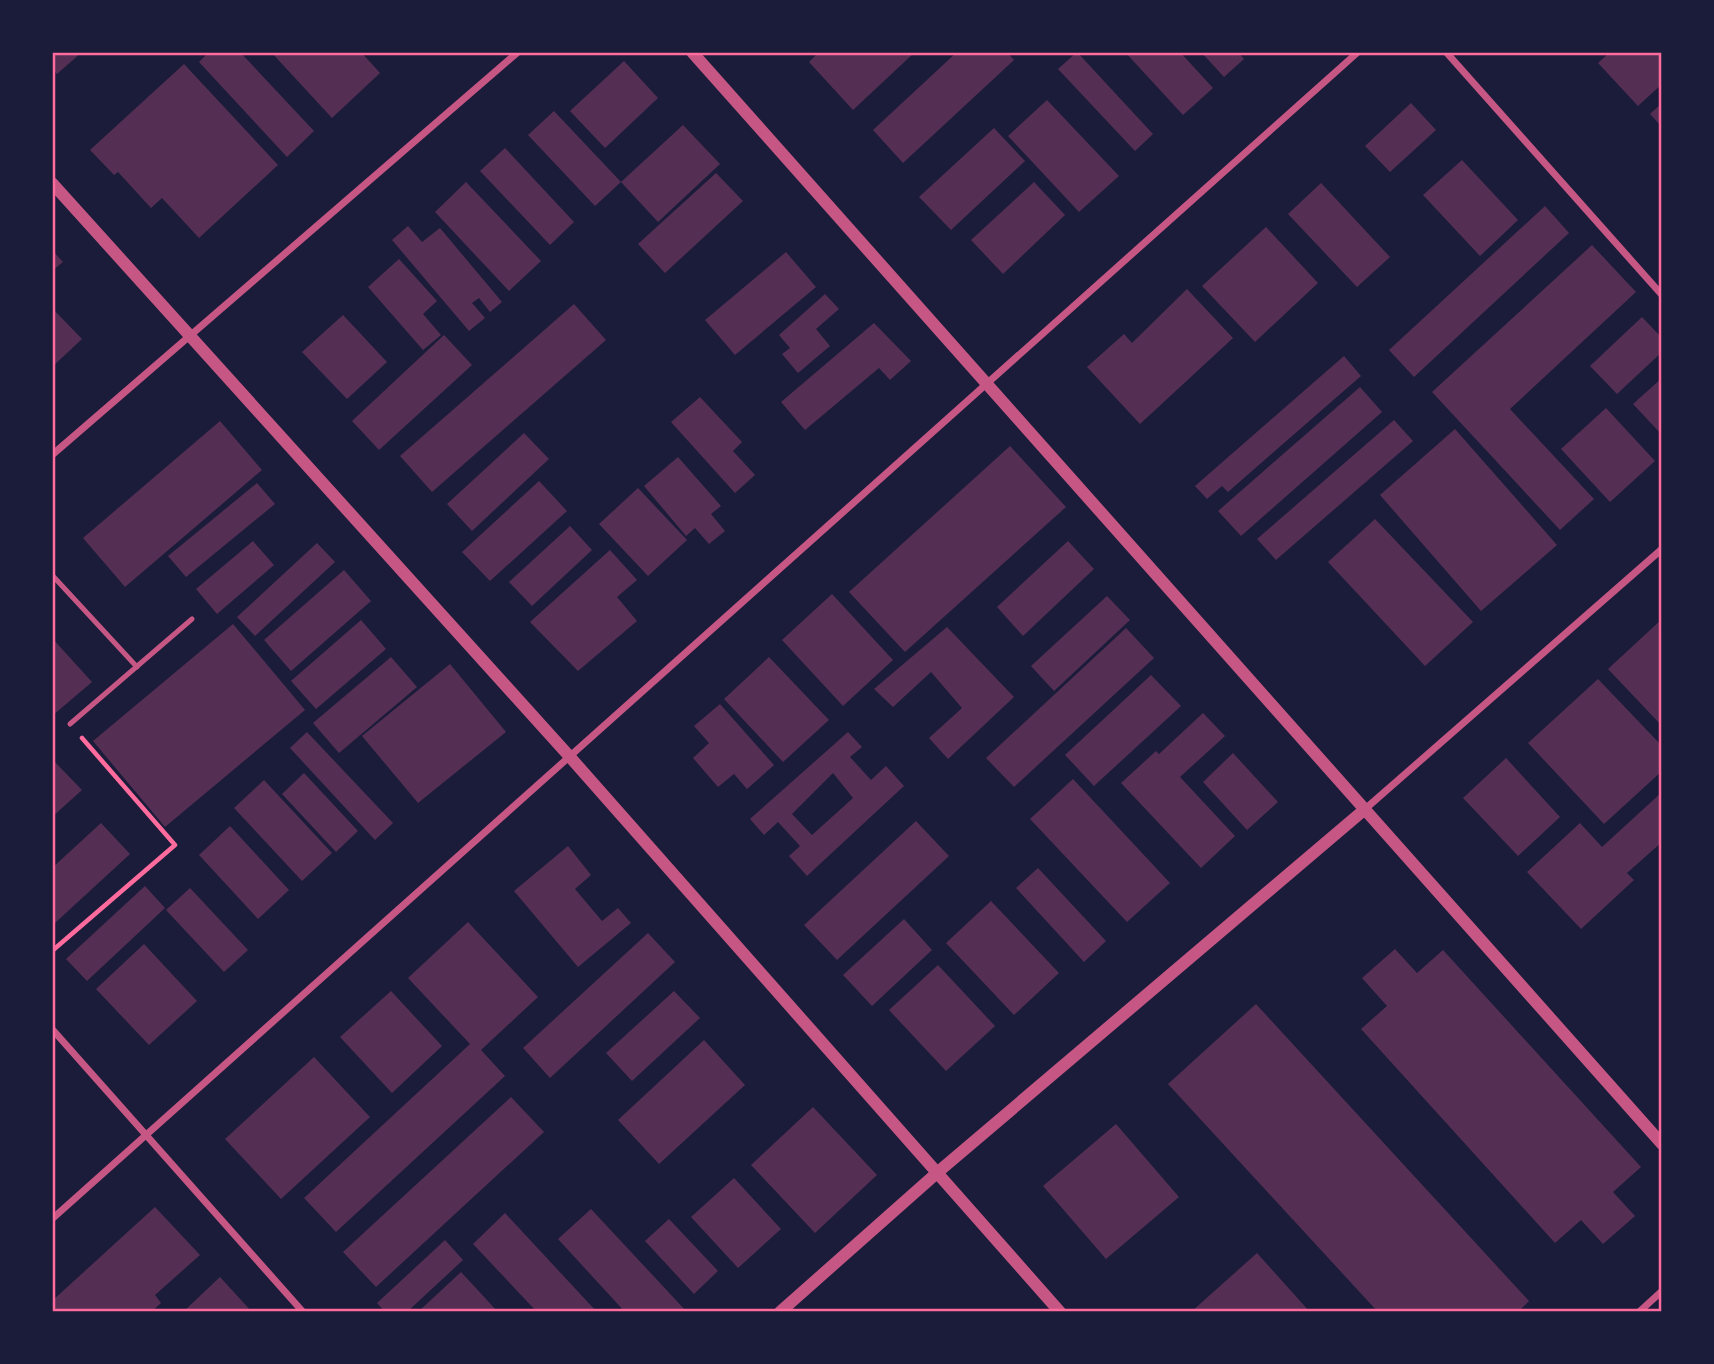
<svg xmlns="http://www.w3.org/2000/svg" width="1714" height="1364" font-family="Cabin,sans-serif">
  <rect width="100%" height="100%" fill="#1b1b3a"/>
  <g fill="#542f53" fill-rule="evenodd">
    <polygon points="52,52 82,52 57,74 52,69"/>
    <polygon points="209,52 240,52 314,131 287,157 199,62"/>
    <polygon points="271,52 361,52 380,73 332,118"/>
    <polygon points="819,52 915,52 853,110 809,62"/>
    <polygon points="957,52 1007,52 1014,60 903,163 873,130"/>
    <polygon points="1077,52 1153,134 1135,151 1058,69"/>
    <polygon points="1125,52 1180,52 1213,88 1183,115"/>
    <polygon points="1201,52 1238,52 1244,59 1224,77"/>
    <polygon points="1610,52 1662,52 1662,84 1638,106 1598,63"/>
    <polygon points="624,61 658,98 605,148 570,111"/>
    <polygon points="184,64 278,165 199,238 162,198 151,208 118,172 114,175 90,150"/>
    <polygon points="1047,100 1119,176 1079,212 1008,136"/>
    <polygon points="1411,103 1436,130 1390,172 1365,146"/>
    <polygon points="1662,103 1662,127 1650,114"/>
    <polygon points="554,111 621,182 595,206 528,135"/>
    <polygon points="683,125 720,164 658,222 621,182"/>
    <polygon points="994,128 1025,161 951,230 919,197"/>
    <polygon points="505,148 574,222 550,245 480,171"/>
    <polygon points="1462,160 1518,220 1480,256 1423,195"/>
    <polygon points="716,173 743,201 665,273 638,244"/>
    <polygon points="466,182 541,261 509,291 435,212"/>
    <polygon points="1034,182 1065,215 1003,274 971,240"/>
    <polygon points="1321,183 1390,257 1357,287 1288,214"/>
    <polygon points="1545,206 1569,233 1414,377 1389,350"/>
    <polygon points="408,226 422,242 440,228 502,302 490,312 479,298 472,303 485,318 469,331 392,240"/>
    <polygon points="1266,227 1318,283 1255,342 1202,286"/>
    <polygon points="1592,245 1636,292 1510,409 1594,499 1560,530 1432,392"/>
    <polygon points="52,250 63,262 52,271"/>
    <polygon points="786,252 816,287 735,355 705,320"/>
    <polygon points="399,259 437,301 423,314 441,335 423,350 368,287"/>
    <polygon points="1187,289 1233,338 1140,424 1087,367 1124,334 1132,343"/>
    <polygon points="825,294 839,309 816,329 830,346 798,373 782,354 790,348 779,335"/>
    <polygon points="574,304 606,340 432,492 400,456"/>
    <polygon points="52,308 82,339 52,367"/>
    <polygon points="343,315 387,362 347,399 302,352"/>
    <polygon points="1642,317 1662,338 1662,352 1617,394 1590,366"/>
    <polygon points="874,323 911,361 890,380 879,368 805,430 781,402"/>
    <polygon points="444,335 472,365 379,450 352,421"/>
    <polygon points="1344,356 1361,376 1228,492 1222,486 1207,499 1195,486"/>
    <polygon points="1662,378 1662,435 1633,404"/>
    <polygon points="1360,387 1382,412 1241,536 1218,511"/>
    <polygon points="700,397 742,442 733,451 755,475 735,493 671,422"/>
    <polygon points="1606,408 1655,461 1610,502 1561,449"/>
    <polygon points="1394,420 1413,441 1276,560 1257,539"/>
    <polygon points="220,421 262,470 125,587 83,538"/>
    <polygon points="1455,429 1557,545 1481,611 1380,495"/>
    <polygon points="524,433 549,459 472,531 447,504"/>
    <polygon points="1010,446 1066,507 905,652 849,592"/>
    <polygon points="678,457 721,506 711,514 725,531 709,544 695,528 686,536 644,486"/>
    <polygon points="539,481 567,511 490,581 462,552"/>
    <polygon points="257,483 275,504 186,577 168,556"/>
    <polygon points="638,488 687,540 648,576 599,524"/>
    <polygon points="1375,519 1473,622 1425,666 1328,562"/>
    <polygon points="570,526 592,550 532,606 509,582"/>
    <polygon points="253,541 274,565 217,614 196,589"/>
    <polygon points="1068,541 1094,569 1023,636 997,607"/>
    <polygon points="317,543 335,562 255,636 237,617"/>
    <polygon points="610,550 637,580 617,597 637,621 578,671 530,622"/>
    <polygon points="344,570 371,601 291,671 264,640"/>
    <polygon points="832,594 893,660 843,706 782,640"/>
    <polygon points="1107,596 1130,620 1054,691 1031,666"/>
    <polygon points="1662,619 1662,726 1608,669"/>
    <polygon points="361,620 386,649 316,709 291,681"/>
    <polygon points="233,624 305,710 165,827 93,741"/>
    <polygon points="947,627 1014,697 948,759 929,738 962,708 931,672 893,707 874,689"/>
    <polygon points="1126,628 1154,658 1014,787 986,758"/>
    <polygon points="52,638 92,682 52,716"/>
    <polygon points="391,657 417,687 339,753 313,723"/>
    <polygon points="769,657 829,720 783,762 724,699"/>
    <polygon points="450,664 506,732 418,803 362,736"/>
    <polygon points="1151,675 1181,706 1094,786 1065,755"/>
    <polygon points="1598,679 1662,746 1662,771 1604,824 1528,743"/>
    <polygon points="720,704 774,765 747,789 734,774 718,787 693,758 709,743 694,726"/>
    <polygon points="1203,713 1225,736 1180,777 1235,836 1201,868 1121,783 1156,751 1159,754"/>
    <polygon points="307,732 393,823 375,840 290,748"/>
    <path d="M848,732L862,747L850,757L871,780L886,766L904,786L807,876L789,856L800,846L778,822L764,835L750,819ZM833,773L853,798L812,835L792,814Z"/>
    <polygon points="1233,753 1278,802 1247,830 1203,782"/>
    <polygon points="1506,758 1560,817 1518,856 1463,798"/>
    <polygon points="52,759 82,790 52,817"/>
    <polygon points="304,773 358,831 336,852 282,794"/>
    <polygon points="1073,779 1170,883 1127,922 1030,819"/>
    <polygon points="264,780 332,853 302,881 234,808"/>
    <polygon points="1662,792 1662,842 1627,873 1634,880 1581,929 1527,872 1580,823 1602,847"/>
    <polygon points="916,821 949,856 837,960 804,925"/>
    <polygon points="101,823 130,854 55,923 52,868"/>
    <polygon points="230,826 289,890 258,919 199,855"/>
    <polygon points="568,846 591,875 575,889 602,921 618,908 631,923 578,967 514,891"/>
    <polygon points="1038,868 1106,941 1084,962 1016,888"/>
    <polygon points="145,886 165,908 87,981 66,959"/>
    <polygon points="190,888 248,950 224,972 166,910"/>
    <polygon points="991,901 1059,973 1014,1015 946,943"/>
    <polygon points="904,919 932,950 872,1006 843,975"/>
    <polygon points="468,922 538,997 481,1050 505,1076 336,1232 304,1198 470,1044 408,978"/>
    <polygon points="648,933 675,962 550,1078 523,1048"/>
    <polygon points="144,944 197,1001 149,1045 96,989"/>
    <polygon points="1395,949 1417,973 1443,950 1641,1167 1613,1192 1635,1216 1603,1244 1581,1220 1555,1243 1361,1029 1387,1006 1362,978"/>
    <polygon points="938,965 995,1026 946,1071 889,1010"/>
    <polygon points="391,991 442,1046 392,1093 340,1037"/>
    <polygon points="674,991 700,1018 632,1081 606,1053"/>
    <polygon points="1256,1004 1529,1301 1518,1312 1378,1312 1168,1084"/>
    <polygon points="704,1040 745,1085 659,1164 618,1120"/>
    <polygon points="314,1057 370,1117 281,1199 225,1139"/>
    <polygon points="511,1097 544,1132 376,1287 343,1252"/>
    <polygon points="813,1107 877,1175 815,1233 751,1165"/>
    <polygon points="1116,1124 1179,1197 1106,1259 1043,1186"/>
    <polygon points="734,1178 781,1229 738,1268 691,1217"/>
    <polygon points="155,1207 200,1255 155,1295 161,1303 151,1312 52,1312 52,1301"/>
    <polygon points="591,1209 687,1312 625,1312 558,1239"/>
    <polygon points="505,1213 597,1312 537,1312 473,1244"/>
    <polygon points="669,1219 718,1271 694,1294 645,1241"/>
    <polygon points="445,1240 463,1260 407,1312 385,1312 377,1303"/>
    <polygon points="1257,1253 1310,1312 1191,1312"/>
    <polygon points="461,1272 498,1312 418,1312"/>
    <polygon points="220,1277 252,1312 183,1312"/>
  </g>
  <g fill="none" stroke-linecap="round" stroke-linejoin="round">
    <polyline stroke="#ff6b9d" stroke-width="4.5" points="52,951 175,845 82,738"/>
    <g stroke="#c65784" stroke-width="5">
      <polyline points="52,575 137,667"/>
      <polyline points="70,724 192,619"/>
    </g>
    <g stroke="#c65784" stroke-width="7">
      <polyline points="1446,52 1662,295"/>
      <polyline points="52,455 518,52"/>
      <polyline points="1364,810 1662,549"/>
      <polyline points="52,1029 303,1312"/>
      <polyline points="52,1219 1358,52"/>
      <polyline points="1639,1312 1662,1291"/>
    </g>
    <g stroke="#c65784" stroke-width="12">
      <polyline points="692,52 1662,1144"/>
      <polyline points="52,183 570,757 1060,1312"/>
      <polyline points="780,1312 938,1172 1364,810"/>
    </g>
  </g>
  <rect width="1714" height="1364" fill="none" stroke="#1b1b3a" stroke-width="108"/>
  <rect x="54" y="54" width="1606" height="1256" fill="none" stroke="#ff6b9d" stroke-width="2.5"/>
</svg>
